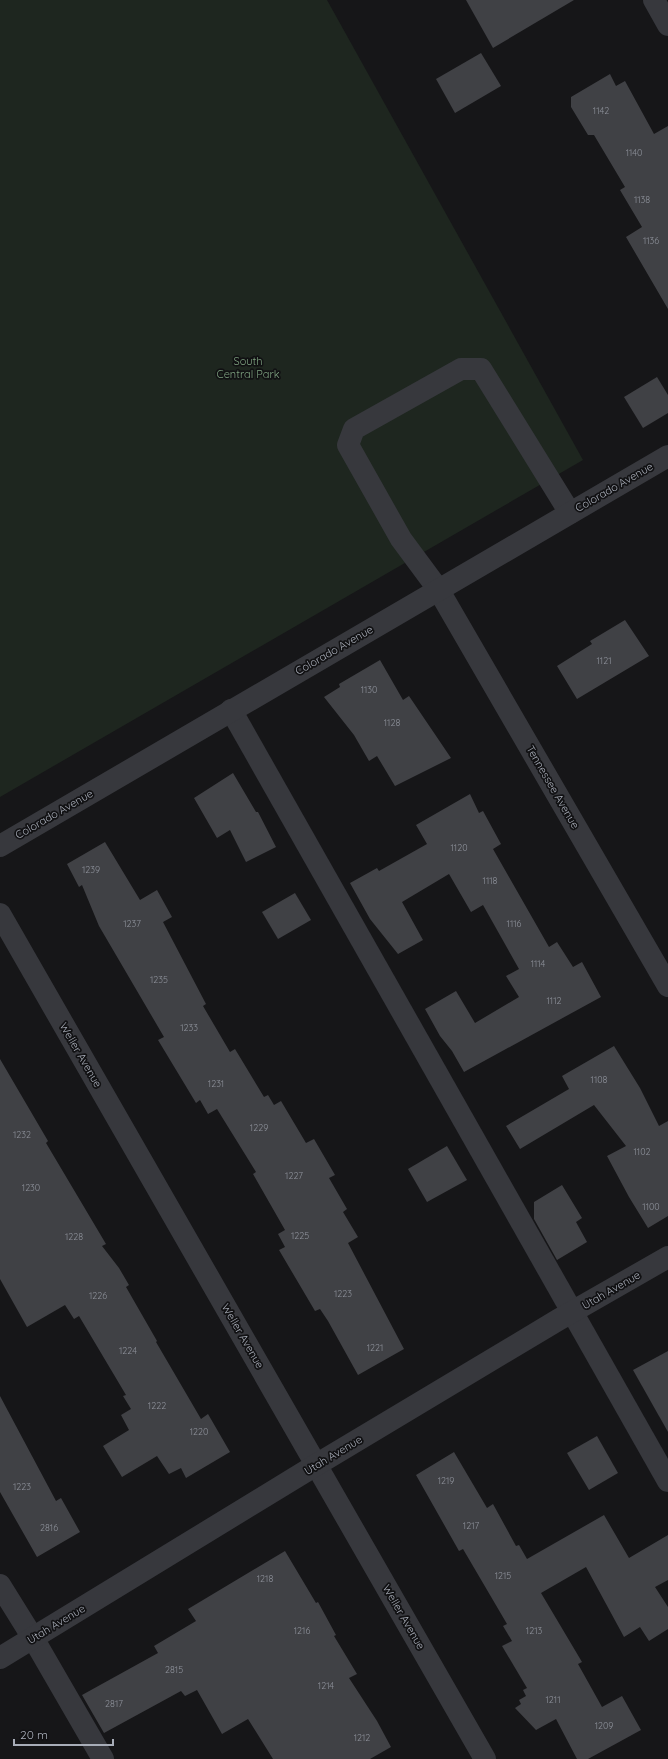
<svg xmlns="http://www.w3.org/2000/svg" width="668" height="1759" font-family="Quicksand,sans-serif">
  <rect width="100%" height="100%" fill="#161618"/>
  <polygon fill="#1e261f" points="0,0 327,0 583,460 0,797"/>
  <g fill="#404145">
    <polygon points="466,0 574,0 493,48"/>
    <polygon points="481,53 501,86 455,113 436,79"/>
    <polygon points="610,74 616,86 625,81 654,134 668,126 668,309 626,237 642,227 620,190 625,187 594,135 588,135 571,107 571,97"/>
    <polygon points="657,377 668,395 668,413 643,428 624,397"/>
    <polygon points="625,620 649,656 577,699 557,666 592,644 590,641"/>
    <polygon points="380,660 403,700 409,696 451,758 395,786 377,756 369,761 354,735 324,697 340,687 339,684"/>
    <polygon points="233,773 256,812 258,812 276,847 246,862 230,830 217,838 194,798"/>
    <polygon points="470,794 479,813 483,811 501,844 493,849 549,947 557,942 573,967 582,962 601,997 464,1072 452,1051 440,1036 425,1009 456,991 475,1023 519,997 506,976 519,969 483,905 471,912 449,874 402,902 423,940 398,954 370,919 350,883 377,868 379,871 427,844 416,825"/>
    <polygon points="105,842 140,900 157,890 172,917 163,922 206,1004 203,1006 230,1052 235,1049 264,1097 268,1095 274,1105 281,1101 306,1143 314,1139 335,1175 329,1178 347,1209 343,1212 358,1237 348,1243 404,1349 358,1375 328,1321 320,1309 315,1311 279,1250 285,1247 278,1234 285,1230 253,1174 256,1172 217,1109 208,1114 200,1100 196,1103 158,1040 164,1037 99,926 82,885 79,887 67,864"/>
    <polygon points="295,893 311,920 278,939 262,912"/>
    <polygon points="614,1046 640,1088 659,1126 668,1121 668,1216 648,1228 629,1197 607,1156 626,1146 594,1105 520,1149 506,1126 569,1089 562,1076"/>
    <polygon points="0,1059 48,1141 46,1143 106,1244 102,1246 119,1268 129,1285 126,1287 157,1341 156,1342 201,1419 208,1414 230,1452 186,1478 181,1468 169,1474 157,1456 122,1477 103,1446 129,1430 121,1415 131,1409 123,1396 126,1395 79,1316 74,1319 65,1305 27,1327 0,1279"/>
    <polygon points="447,1146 467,1180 427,1202 408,1169"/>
    <polygon points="562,1185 582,1218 576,1222 587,1242 557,1260 534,1219 534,1202"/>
    <polygon points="668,1351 668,1432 633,1370"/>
    <polygon points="0,1396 56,1501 61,1498 80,1532 37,1557 0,1492"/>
    <polygon points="597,1436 618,1473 589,1490 567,1453"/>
    <polygon points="454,1452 487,1508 493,1504 516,1546 519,1545 527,1559 604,1515 629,1558 668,1535 668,1580 655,1587 668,1607 668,1629 649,1641 640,1627 624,1637 586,1567 541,1593 582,1662 578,1664 602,1707 622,1696 641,1730 588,1759 577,1759 556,1719 536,1730 515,1708 521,1704 519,1700 526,1696 523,1690 527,1688 502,1646 512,1641 503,1626 507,1624 463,1549 459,1551 416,1475"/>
    <polygon points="285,1551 316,1603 318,1602 336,1635 334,1636 357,1674 349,1678 377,1721 391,1747 370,1759 273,1759 248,1719 222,1734 197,1690 185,1696 181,1691 104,1733 82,1695 158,1653 154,1646 196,1621 188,1609"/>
  </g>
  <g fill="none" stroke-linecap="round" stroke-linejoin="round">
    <g stroke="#37383d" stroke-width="22">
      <polyline points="654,0 668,25"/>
      <polyline points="570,513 481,369 461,369 354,429 348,445 401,539 438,589 668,986"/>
      <polyline points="231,710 668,1481"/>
      <polyline points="0,846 668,456"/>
      <polyline points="0,914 485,1759"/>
      <polyline points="0,1585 33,1638 103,1759"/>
      <polyline points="0,1658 316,1465 558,1320 668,1257"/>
    </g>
  </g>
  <g text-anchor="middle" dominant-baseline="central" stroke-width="3.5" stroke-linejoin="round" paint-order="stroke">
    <g font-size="9" fill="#8e929b">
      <text x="601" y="110">1142</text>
      <text x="634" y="152">1140</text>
      <text x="642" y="199">1138</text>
      <text x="651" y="240">1136</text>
      <text x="604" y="660">1121</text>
      <text x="369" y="689">1130</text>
      <text x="392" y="722">1128</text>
      <text x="459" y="847">1120</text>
      <text x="91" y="869">1239</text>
      <text x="490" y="880">1118</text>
      <text x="132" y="923">1237</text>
      <text x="514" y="923">1116</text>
      <text x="538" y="963">1114</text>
      <text x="159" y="979">1235</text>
      <text x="554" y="1000">1112</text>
      <text x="189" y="1027">1233</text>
      <text x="599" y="1079">1108</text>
      <text x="216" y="1083">1231</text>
      <text x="259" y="1127">1229</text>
      <text x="22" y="1134">1232</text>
      <text x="642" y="1151">1102</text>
      <text x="294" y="1175">1227</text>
      <text x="31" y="1187">1230</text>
      <text x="651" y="1206">1100</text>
      <text x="300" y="1235">1225</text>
      <text x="74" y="1236">1228</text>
      <text x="343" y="1293">1223</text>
      <text x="98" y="1295">1226</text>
      <text x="375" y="1347">1221</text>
      <text x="128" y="1350">1224</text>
      <text x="157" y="1405">1222</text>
      <text x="199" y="1431">1220</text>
      <text x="446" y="1480">1219</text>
      <text x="22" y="1486">1223</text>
      <text x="471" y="1525">1217</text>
      <text x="49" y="1527">2816</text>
      <text x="503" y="1575">1215</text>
      <text x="265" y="1578">1218</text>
      <text x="302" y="1630">1216</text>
      <text x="534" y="1630">1213</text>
      <text x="174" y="1669">2815</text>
      <text x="326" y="1685">1214</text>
      <text x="553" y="1699">1211</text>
      <text x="114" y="1703">2817</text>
      <text x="604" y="1725">1209</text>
      <text x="362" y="1737">1212</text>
    </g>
    <g font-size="11" fill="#7fa381" stroke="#111113">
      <text x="248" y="361">South<tspan x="248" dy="13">Central Park</tspan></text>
    </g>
    <g font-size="11" fill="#a8adb8" stroke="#111113">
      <text transform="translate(614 487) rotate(-30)">Colorado Avenue</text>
      <text transform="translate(334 650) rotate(-30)">Colorado Avenue</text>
      <text transform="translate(553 787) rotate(60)">Tennessee Avenue</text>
      <text transform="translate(54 814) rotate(-30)">Colorado Avenue</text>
      <text transform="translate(81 1055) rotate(60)">Weller Avenue</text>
      <text transform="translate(611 1290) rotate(-30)">Utah Avenue</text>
      <text transform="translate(243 1336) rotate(60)">Weller Avenue</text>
      <text transform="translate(333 1455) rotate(-31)">Utah Avenue</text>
      <text transform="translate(404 1617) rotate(60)">Weller Avenue</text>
      <text transform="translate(56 1624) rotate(-31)">Utah Avenue</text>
    </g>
  </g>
  <path d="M14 1739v6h99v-6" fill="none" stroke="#a8adb8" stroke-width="2"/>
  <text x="20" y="1739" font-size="12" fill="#a8adb8" stroke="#111113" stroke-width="3" paint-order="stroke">20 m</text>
</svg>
